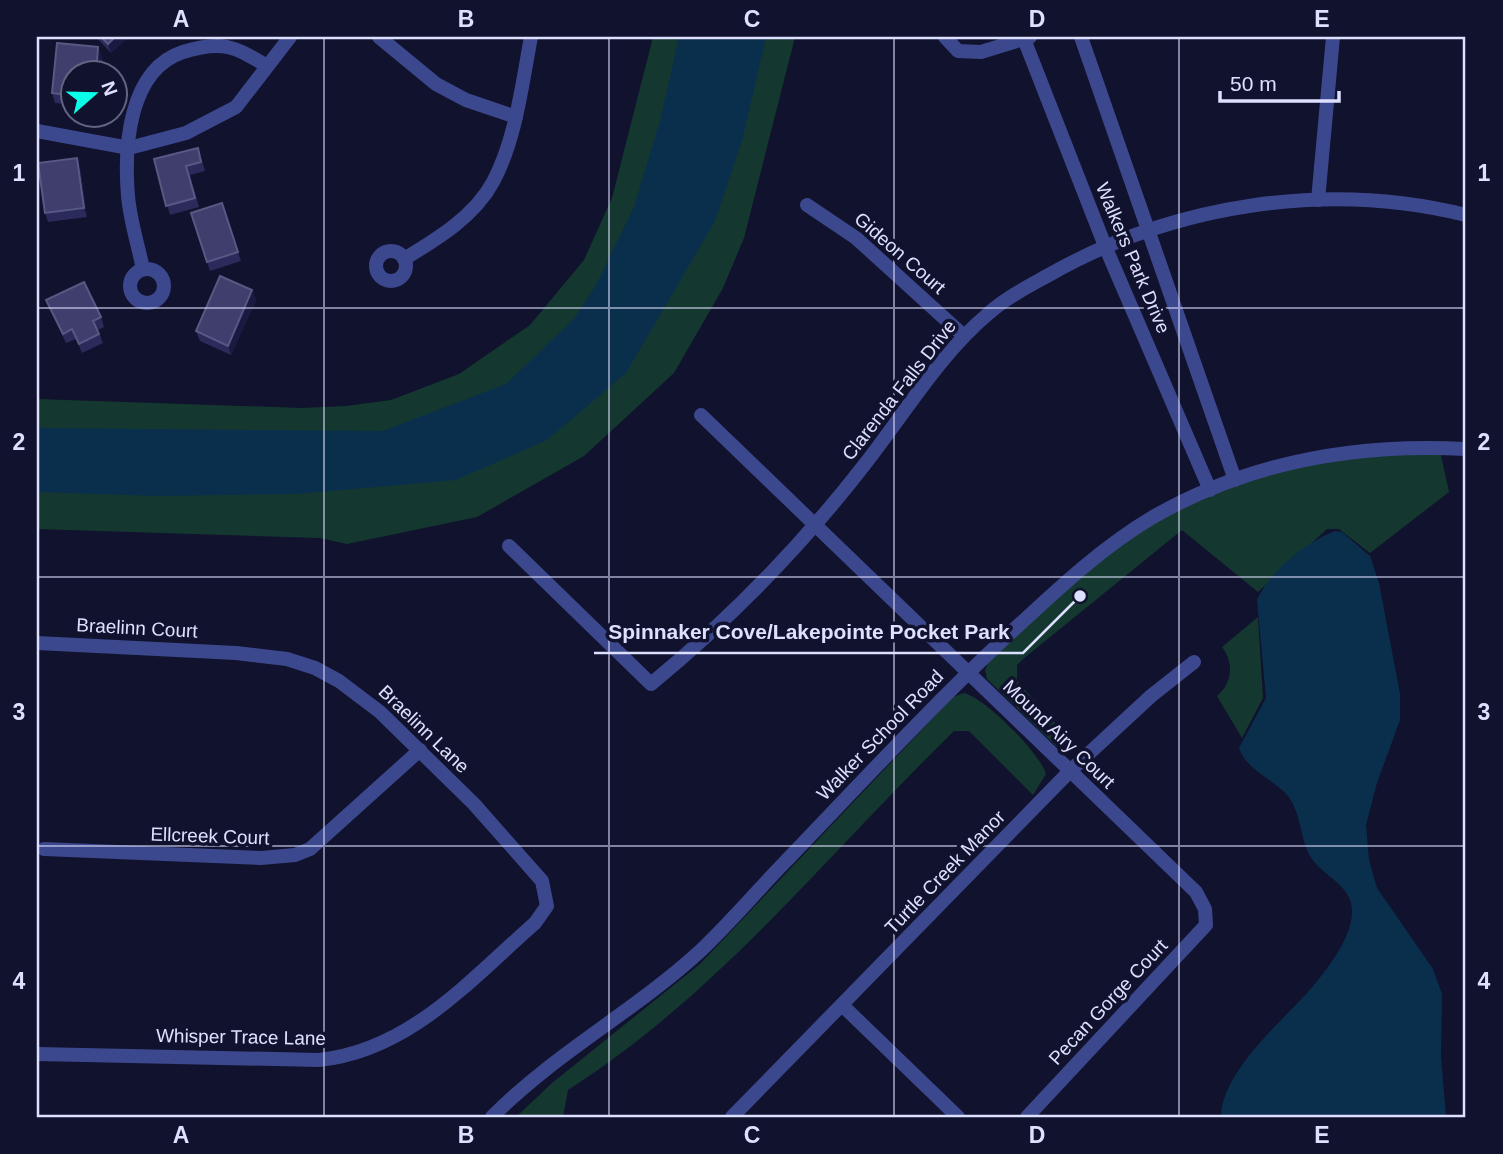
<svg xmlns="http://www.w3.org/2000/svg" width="1503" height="1154" font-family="Arial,sans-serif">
  <rect width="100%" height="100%" fill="#11122d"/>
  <g fill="#143830">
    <polygon points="653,37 795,37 744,238 723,288 674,373 584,456 477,517 347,544 320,538 37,529 37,399 302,408 346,406 391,400 459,374 530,325 584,260 612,198"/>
    <path d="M1440,451L1449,492L1370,553L1339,529H1327L1258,592L1182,530L1023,659L1017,665V681L1076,746L1069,749L1056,746L987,679L985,670L989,661C1033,619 1077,572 1128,538C1194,494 1276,465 1355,454C1382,450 1412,452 1440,451Z"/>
    <path d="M1258,617L1263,698L1242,738L1217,696C1233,683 1234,662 1222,647Z"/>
    <path d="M964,693C985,698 1040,753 1046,774L1033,795L969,731H954C829,853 717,995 568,1090L563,1117H516L552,1083L700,964L953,697Z"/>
  </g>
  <g fill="#0a2f4d">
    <polygon points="679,37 766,37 742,141 715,221 626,373 547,440 456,480 296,494 158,496 37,492 37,428 383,431 506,384 574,319 596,285 634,207 661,117"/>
    <path d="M1335,531L1342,532L1370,556L1379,583L1400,694V720L1377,783L1366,825L1369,860L1377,888L1433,969L1442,994L1441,1057L1446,1117H1221C1222,1072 1279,1024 1308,992C1326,971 1366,923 1347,894C1338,879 1319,872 1310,856C1300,837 1301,813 1288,796C1274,779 1246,770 1239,748L1266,698L1257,600C1269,572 1306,542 1335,531Z"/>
  </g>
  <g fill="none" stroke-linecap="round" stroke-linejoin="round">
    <g stroke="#3c488d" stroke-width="14">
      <polyline points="379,37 436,84 466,100 516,117"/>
      <polyline points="945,37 958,51 981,52 1030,37"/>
      <polyline points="1081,37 1235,480"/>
      <polyline points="1024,39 1105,246 1210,490"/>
      <polyline points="37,131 129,148 186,133 236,107 290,37"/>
      <polyline points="1318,200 1333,37"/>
      <polyline points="807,205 856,238 964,336"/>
      <circle cx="391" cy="266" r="15"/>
      <path d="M404,259C437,239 474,217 493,182C516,139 522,84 531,37"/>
      <path d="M143,269C138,245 130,220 128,196C124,148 128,70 183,52C222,40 234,46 267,66"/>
      <circle cx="147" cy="286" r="17"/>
      <polyline points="701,415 1196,892 1205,909 1206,925 1027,1117"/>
      <path d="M509,546L651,684C730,619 803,544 865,464C905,413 939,355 989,313C1006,298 1027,287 1047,276C1171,205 1326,180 1466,215"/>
      <path d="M37,643L236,653L287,659L315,668L339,681L380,712L474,804L542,881L547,906L535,923C470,980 409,1051 319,1060L37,1054"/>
      <polyline points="44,849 261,858 295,855 310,849 420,750"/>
      <polyline points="843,1006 958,1117"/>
      <polyline points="732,1117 1070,771 1151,696 1194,662"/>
    </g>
    <path stroke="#3c488d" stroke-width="14" d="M492,1117C554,1054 633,1012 698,953C728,925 755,893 783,864C861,783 937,700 1020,624C1062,585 1104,546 1153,517C1249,462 1357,443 1466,449"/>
  </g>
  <g fill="#2b2b5b">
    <polygon points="96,37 129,37 111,53"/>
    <polygon points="57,43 98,47 102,57 100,74 74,74 74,105 55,103 52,93"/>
    <polygon points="201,157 205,171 190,175 199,207 170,215 154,159"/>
    <polygon points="80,168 87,217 48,222 45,213"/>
    <polygon points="222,203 241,261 210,271 191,213"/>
    <polygon points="252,290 256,300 231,355 200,341 196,331"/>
    <polygon points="46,300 101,317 104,327 98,330 103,343 82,353 76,339 66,343"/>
  </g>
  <g fill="#191941">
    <polygon points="115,37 129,37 111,53 108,44"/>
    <polygon points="98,47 102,57 100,74 96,74"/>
    <polygon points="77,158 80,168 87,217 84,208"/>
    <polygon points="252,290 256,300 231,355 228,346"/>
  </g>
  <g fill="#3f3e6d" stroke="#585884" stroke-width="2">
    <polygon points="101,37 115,37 108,44"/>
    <polygon points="57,43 98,47 96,74 74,74 74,96 52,93"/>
    <polygon points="198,148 201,162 186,166 195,198 166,206 154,159"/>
    <polygon points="77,158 84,208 45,213 38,163"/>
    <polygon points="222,203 238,252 207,262 191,213"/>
    <polygon points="220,276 252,290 228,346 196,331"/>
    <polygon points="84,282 101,317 93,321 99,334 79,344 72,329 63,334 46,300"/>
  </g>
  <path fill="none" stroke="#dee0ff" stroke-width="2" stroke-opacity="0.55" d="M324,37V1117M609,37V1117M894,37V1117M1179,37V1117M37,308H1466M37,577H1466M37,846H1466"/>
  <g text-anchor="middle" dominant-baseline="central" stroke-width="7" stroke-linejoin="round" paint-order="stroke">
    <g font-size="19" fill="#dee0ff" stroke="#11122d">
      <text transform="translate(900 253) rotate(41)">Gideon Court</text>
      <text transform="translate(1133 258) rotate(67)">Walkers Park Drive</text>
      <text transform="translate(899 390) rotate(-52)">Clarenda Falls Drive</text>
      <text transform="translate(137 628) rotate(3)">Braelinn Court</text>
      <text transform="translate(424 729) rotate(44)">Braelinn Lane</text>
      <text transform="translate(1059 734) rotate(44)">Mound Airy Court</text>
      <text transform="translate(880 735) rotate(-46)">Walker School Road</text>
      <text transform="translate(210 836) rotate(2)">Ellcreek Court</text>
      <text transform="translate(945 872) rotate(-46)">Turtle Creek Manor</text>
      <text transform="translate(1108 1002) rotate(-47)">Pecan Gorge Court</text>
      <text transform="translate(241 1037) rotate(1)">Whisper Trace Lane</text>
    </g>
  </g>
  <path fill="none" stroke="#dee0ff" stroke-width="2.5" d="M1080 596L1023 653H594"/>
  <circle fill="#dee0ff" stroke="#11122d" stroke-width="2.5" cx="1080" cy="596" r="7"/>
  <g font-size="21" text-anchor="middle" font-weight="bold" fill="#dee0ff" stroke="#11122d" stroke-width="7" stroke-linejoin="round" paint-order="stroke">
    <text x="809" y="639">Spinnaker Cove/Lakepointe Pocket Park</text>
  </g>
  <rect width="1503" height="1154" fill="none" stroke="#11122d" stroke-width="77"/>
  <g transform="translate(94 94) rotate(70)"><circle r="33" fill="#11122d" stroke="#636481" stroke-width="2"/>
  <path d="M0-5L12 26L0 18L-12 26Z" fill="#0affea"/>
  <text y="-10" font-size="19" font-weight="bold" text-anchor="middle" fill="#dee0ff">N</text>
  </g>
  <path d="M1220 91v10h119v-10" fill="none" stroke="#dee0ff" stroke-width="3.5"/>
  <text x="1230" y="91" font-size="21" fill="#dee0ff" stroke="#11122d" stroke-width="5" paint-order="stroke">50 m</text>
  <rect x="38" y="38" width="1426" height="1078" fill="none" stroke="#dee0ff" stroke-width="2.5"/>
  <g font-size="23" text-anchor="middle" font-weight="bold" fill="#dee0ff">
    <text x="181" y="27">A</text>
    <text x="466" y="27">B</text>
    <text x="752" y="27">C</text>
    <text x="1037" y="27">D</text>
    <text x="1322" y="27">E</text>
    <text x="19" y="181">1</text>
    <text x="1484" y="181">1</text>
    <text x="19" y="450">2</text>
    <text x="1484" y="450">2</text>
    <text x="19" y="720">3</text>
    <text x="1484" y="720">3</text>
    <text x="19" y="989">4</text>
    <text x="1484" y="989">4</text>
    <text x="181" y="1143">A</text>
    <text x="466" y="1143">B</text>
    <text x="752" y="1143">C</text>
    <text x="1037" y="1143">D</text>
    <text x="1322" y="1143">E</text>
  </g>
</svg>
